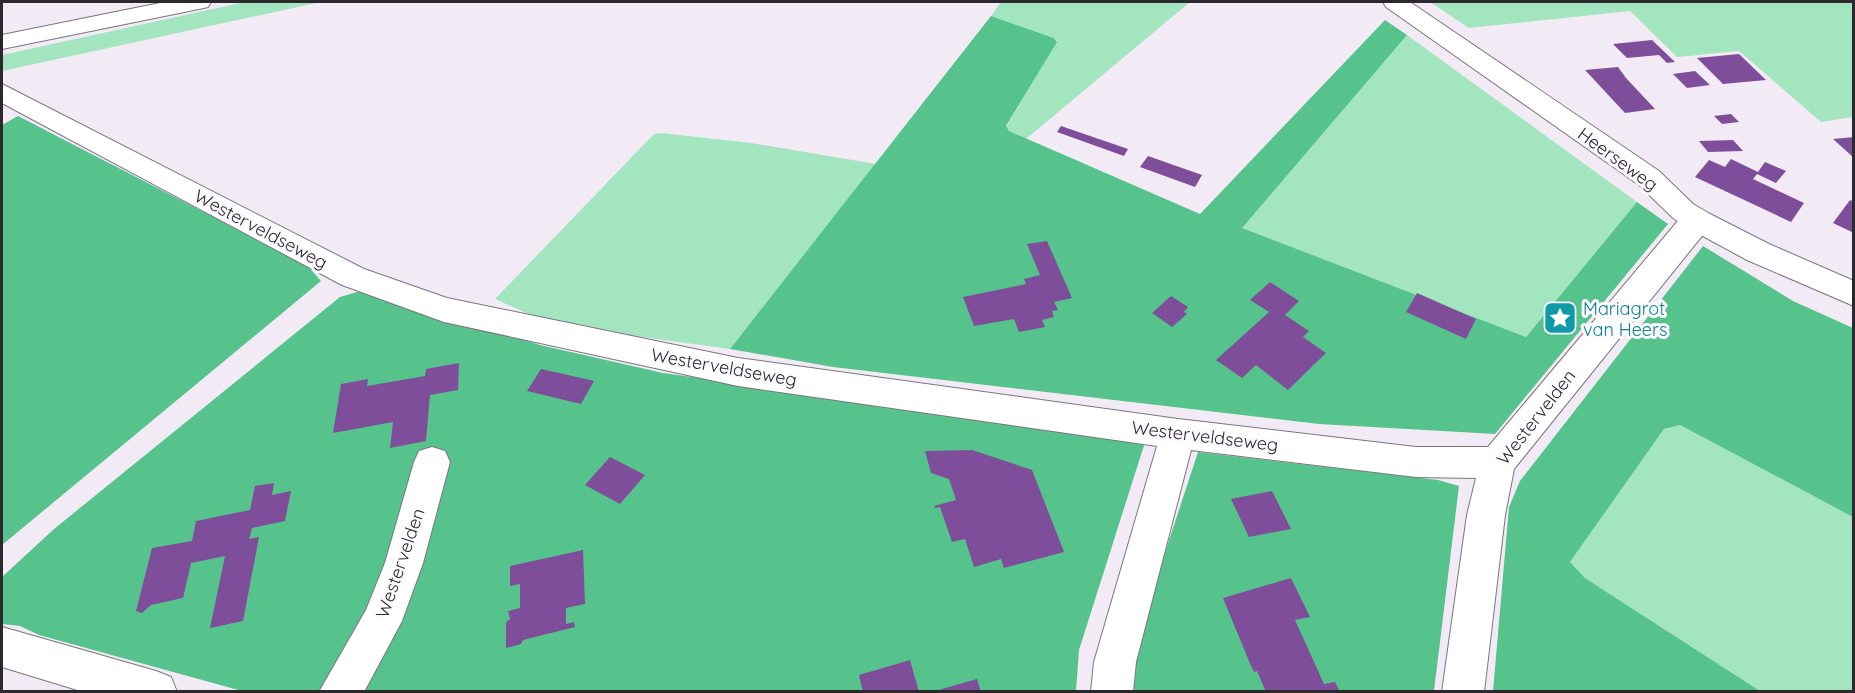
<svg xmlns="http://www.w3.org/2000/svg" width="1855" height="693" font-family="Quicksand,sans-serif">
  <rect width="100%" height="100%" fill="#f2ebf6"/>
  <g fill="#a2e5bf">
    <polygon points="245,2 321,2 2,71 2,55"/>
    <polygon points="1001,2 1190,2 1026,139 1009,131 1006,127 1057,41 1054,38 991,16"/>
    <polygon points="1430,2 1853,2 1853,117 1821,122 1739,51 1677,57 1630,11 1469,28"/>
    <polygon points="1407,35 1637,202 1526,337 1241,228"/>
    <polygon points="661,133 751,143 876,164 730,349 553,325 495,299 654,134"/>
    <polygon points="1680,425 1853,517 1853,691 1760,691 1585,578 1570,562 1664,429"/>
  </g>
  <g fill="#56c38c">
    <polygon points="991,16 1054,38 1057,42 1006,126 1009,131 1200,214 1385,20 1407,35 1242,228 1526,337 1637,202 1668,224 1495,434 1319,424 833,367 730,349"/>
    <polygon points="18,116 308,266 321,281 2,545 2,125"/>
    <polygon points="1703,246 1793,301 1853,328 1853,517 1680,425 1664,429 1570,562 1585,578 1760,691 1493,691 1509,507 1520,481"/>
    <polygon points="367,289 540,345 663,373 1146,439 1079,650 1076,691 242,691 39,635 20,626 2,624 2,577 54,529 340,297"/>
    <polygon points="1198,452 1438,480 1459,486 1434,691 1132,692 1134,647"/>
  </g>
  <g fill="#7f4e9b">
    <polygon points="1652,40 1675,62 1667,63 1659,55 1627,58 1613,44"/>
    <polygon points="1739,54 1766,80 1723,84 1697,58"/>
    <polygon points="1618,67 1626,78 1655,109 1625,113 1585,70"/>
    <polygon points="1695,71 1710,85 1687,88 1673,74"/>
    <polygon points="1731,114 1739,122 1722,124 1714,116"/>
    <polygon points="1061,126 1128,149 1124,156 1057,132"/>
    <polygon points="1854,137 1854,158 1833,139"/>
    <polygon points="1733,140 1743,151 1708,152 1699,141"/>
    <polygon points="1148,156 1202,175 1195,187 1140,167"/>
    <polygon points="1731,159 1758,172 1765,162 1786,171 1776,183 1757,174 1753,179 1804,203 1791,222 1695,177 1709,160 1725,167"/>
    <polygon points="1850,200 1854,202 1854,233 1833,223"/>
    <polygon points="1047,241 1072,298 1054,302 1058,310 1052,311 1054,317 1042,320 1045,327 1019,332 1014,319 974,326 963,297 1026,284 1024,279 1040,275 1027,244"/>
    <polygon points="1270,282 1299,301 1285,315 1309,331 1303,337 1326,353 1288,390 1256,365 1242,378 1216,360 1269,312 1250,300"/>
    <polygon points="1417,293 1476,319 1466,339 1406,312"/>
    <polygon points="1171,296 1188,307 1184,312 1187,314 1172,327 1152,313"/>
    <polygon points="459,363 458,390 430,395 426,441 390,448 393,422 333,433 341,384 368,379 367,386 425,376 426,369"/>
    <polygon points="541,369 577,377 594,381 581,404 527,391"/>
    <polygon points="972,450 1032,470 1064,552 1004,568 1001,559 974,567 965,539 952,542 940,507 935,508 934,506 956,500 949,479 931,473 925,451"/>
    <polygon points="610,457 645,475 620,504 585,485"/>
    <polygon points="274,483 272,495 291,491 285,521 252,528 249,539 259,537 243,621 210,628 225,556 191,563 183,598 151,605 142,613 136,611 152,548 192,541 196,521 250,510 255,486"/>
    <polygon points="1272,491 1291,529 1249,537 1231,499"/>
    <polygon points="583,550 585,604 566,608 566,624 574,622 575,627 523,640 521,644 506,648 506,622 510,619 508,611 520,608 520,584 510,586 510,566"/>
    <polygon points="1291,578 1310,617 1295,620 1324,684 1335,682 1340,692 1266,692 1257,671 1254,672 1251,666 1223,598"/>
    <polygon points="910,660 919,692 863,692 859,675"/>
    <polygon points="977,679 981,692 935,692 935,691"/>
  </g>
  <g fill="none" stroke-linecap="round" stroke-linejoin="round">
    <defs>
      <g id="minor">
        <path d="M2,84L364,269L447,298L738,358L1178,419L1416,447H1488L1677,222C1689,213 1695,209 1710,214L1714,221L1514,469L1505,515L1484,692H1442L1467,515L1476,478L1416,477L1191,450L1136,662L1133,692H1091L1094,662L1157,446L738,386L444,322L342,285L2,103Z"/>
        <polygon points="432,447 445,451 450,462 423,563 402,621 364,692 319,692 366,610 385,563 414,462 419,451"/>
        <polygon points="2,627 156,671 171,677 177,692 84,692 2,667"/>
      </g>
      <polygon id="tertiary" points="1383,2 1410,2 1659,171 1693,204 1710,214 1769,244 1854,281 1854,306 1747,260 1688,228 1673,218 1639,185 1386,7"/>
      <polygon id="motorway" points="165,2 211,2 208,7 199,9 2,49 2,35"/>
    </defs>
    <use href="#minor" stroke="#7b757f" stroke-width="2"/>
    <use href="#tertiary" stroke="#7b757f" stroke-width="2"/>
    <use href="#motorway" stroke="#7b757f" stroke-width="2"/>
    <use href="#minor" fill="#fff" fill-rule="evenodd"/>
    <use href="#tertiary" fill="#fff" fill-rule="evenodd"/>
    <use href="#motorway" fill="#fff" fill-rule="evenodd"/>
  </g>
  <defs>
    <symbol id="sight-square" viewBox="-11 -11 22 22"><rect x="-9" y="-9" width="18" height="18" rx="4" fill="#0f9aa8" stroke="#fdfaff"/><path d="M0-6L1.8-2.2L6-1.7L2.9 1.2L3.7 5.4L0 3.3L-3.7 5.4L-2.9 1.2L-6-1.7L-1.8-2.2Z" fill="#fff"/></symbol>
  </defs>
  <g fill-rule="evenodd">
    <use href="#sight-square" x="1541" y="299" width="38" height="38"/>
  </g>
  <g text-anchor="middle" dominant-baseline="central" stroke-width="6" stroke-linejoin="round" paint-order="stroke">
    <g font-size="18" fill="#2b292d" stroke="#fdfaff">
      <text transform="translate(1618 159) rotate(36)">Heerseweg</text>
      <text transform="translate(261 229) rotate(28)">Westerveldseweg</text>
      <text transform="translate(724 367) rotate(10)">Westerveldseweg</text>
      <text transform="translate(1536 417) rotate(-52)">Westervelden</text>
      <text transform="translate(1205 436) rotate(7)">Westerveldseweg</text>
      <text transform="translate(400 563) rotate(-71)">Westervelden</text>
    </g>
    <g font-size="18" fill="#0d838f" stroke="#fdfaff" text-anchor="start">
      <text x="1583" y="308">Mariagrot<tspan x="1583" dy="21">van Heers</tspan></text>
    </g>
  </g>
  <rect width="1855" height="693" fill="none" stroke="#2b292d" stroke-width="6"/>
</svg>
